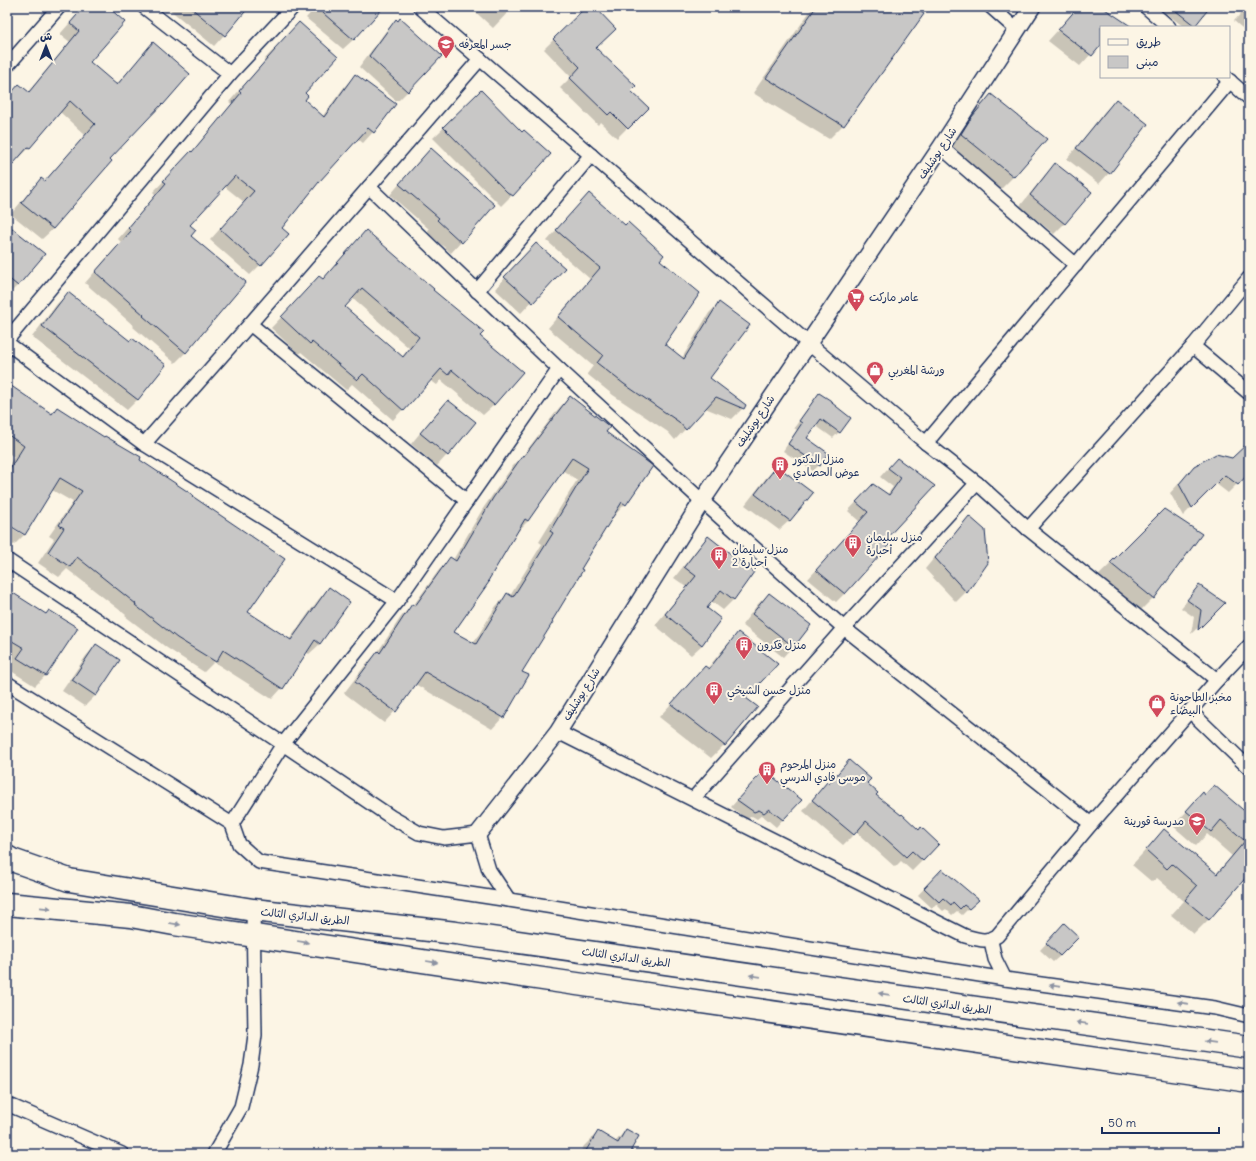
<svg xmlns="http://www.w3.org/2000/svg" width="1256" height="1161" font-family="Delius,'Playpen Sans Arabic',sans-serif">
  <rect width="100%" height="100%" fill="#fcf5e5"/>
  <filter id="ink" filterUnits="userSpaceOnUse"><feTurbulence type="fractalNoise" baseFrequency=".025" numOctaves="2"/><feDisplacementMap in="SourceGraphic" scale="8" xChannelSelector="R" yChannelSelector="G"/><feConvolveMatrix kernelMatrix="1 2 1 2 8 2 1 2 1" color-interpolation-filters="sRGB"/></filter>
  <g filter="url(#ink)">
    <g fill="#0003" fill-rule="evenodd">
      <polygon points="84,7 106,7 88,62 116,85 153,44 163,104 152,115 151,114 109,159 53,229 42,239 11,214 31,190 41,179 44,182 85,135 60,112 29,148 19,158 18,157 7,170 7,98 19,85 28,92 70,42 60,34"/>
      <polygon points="160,7 248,7 224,35 214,46 169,9 166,12"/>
      <polygon points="316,7 380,7 354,39 343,49 306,18"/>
      <polygon points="470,7 513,7 493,28"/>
      <polygon points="587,7 593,7 594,48 630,91 647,108 617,138 600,122 598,125 560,88 571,77 544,49"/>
      <polygon points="813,7 912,7 843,125 829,139 753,93"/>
      <polygon points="1079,7 1100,7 1115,27 1101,27 1101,43 1080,66 1048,41"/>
      <polygon points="1157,7 1209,7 1193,27 1184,27 1167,14 1164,16 1156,9"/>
      <polygon points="1247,7 1249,7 1249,34 1234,21"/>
      <polygon points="396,21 410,89 399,100 395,100 359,67 386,31"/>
      <polygon points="299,23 304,100 322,117 345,86 355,76 373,132 363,143 357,138 318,181 280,228 260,265 250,275 210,240 244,202 224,186 188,225 190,236 186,352 175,363 133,327 134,326 85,283 121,242 118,239 156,195 153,192 191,153 232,104 229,102 265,61 264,60"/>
      <polygon points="481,92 512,195 501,206 433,138"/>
      <polygon points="991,95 1046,139 1013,177 999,191 947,148 957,134 977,109"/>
      <polygon points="1116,101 1109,173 1099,184 1067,159 1105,111"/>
      <polygon points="420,160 461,242 451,253 427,232 429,229 390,195"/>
      <polygon points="1056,165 1065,223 1054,234 1020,206 1045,175"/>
      <polygon points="579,205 658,260 664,344 682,358 709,313 719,303 709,378 743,408 732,419 705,408 675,440 668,432 613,395 587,374 593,366 548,328 590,279 547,241"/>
      <polygon points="7,225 18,285 7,296"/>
      <path d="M366,231L432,290L479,336L494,405L483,415L441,380L437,385L430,380L393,420L352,384L346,390L301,352L299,354L271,328L309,288L322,280ZM352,298L409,348L402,357L343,307Z"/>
      <polygon points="526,255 563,268 521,313 495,289"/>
      <polygon points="68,294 130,342 165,365 137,400 127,410 32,337 57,304"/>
      <polygon points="7,385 51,414 57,408 138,460 191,496 247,612 289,640 319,599 329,588 320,644 309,654 306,652 282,688 272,699 214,662 204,672 167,648 125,616 126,615 67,569 59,577 38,563 54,539 49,536 73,502 52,490 25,534 14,545 7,541 7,525 23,535 23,533 7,523 7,468 14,457 7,452"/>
      <polygon points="820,394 839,432 833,438 815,425 805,439 819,465 813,471 783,451 797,430 794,428 813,401"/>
      <path d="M570,397L604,433L651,467L625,504L614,516L613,515L521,672L527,676L503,717L492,729L415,684L395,711L384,723L344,693L367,663L377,653L401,617L412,605L413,606L439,570L451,559L453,560L482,510L512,467L521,458L559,408ZM562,470L577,480L539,542L542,544L510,596L507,595L496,606L473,644L452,632L517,532L528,521Z"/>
      <polygon points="448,401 447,455 437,466 411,444 438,411"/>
      <polygon points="1249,443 1249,472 1228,493 1215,483 1183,516 1170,493 1185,477 1232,459"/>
      <polygon points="777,467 790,520 779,530 745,505 766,478"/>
      <polygon points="888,468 933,486 882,541 845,593 836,602 808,579 860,522 848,511 864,494 887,495 893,487 880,477"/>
      <polygon points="1165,511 1200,534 1153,598 1139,612 1096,578"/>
      <polygon points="969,517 966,592 956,602 925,569 959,528"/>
      <polygon points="708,537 752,572 733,600 723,610 711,601 705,608 702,645 691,655 655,625 687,587 674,578 698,548"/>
      <polygon points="1199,586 1223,603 1191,634 1194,617 1181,608"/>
      <polygon points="13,594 46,614 49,611 76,629 45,676 35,686 8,669 14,659 7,655 7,596 9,598"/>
      <polygon points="769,594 793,646 783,657 742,625 758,604"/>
      <polygon points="738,634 744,698 724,745 711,758 659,717 705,667 707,669 725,647"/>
      <polygon points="96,645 119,661 95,696 85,706 62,691 86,656"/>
      <polygon points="849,762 875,795 919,831 923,860 912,871 901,861 895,867 856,832 843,845 803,811 817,794 827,784 828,785"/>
      <polygon points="757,778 800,800 776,827 762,815 757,819 752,816 747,819 731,807"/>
      <polygon points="1214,786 1249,817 1249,872 1208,920 1194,934 1171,915 1184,901 1157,878 1152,882 1132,865 1164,830 1216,874 1232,856 1207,834 1196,846 1173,826 1203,794 1204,795"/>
      <polygon points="942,870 977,900 962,915 957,911 952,915 946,909 943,911 936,904 932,908 918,895"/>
      <polygon points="1057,932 1060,956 1053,962 1040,950"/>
      <polygon points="626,1130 630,1150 636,1154 579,1154 584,1146 598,1132 615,1142"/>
    </g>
    <g fill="#c8c7c6" stroke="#1b2f5e" fill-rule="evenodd">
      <polygon points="84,7 108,7 125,22 90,62 117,85 153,42 190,74 163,105 162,104 110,159 112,161 53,229 21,203 41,178 45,181 95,124 70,101 30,148 28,147 7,171 7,98 19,84 29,92 79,31 70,23"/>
      <polygon points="190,7 249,7 225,36"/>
      <polygon points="316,7 384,7 354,40"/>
      <polygon points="586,7 595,7 616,29 596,48 636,86 631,91 649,108 628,129 611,112 608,115 570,78 580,67 553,39"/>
      <polygon points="816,7 914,7 924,14 844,126 766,78"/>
      <polygon points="1078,7 1102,7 1132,27 1101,27 1101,45 1092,56 1058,30"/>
      <polygon points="1171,7 1210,7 1195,26"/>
      <polygon points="400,18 442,56 408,92 369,56 396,19 398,21"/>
      <polygon points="299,22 338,57 305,93 308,96 305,100 324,117 355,74 396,104 374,133 368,128 319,182 282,228 289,234 261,266 220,229 254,191 235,176 190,225 196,230 191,236 246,282 186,353 143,316 144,315 95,272 131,231 128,228 166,183 163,181 191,151 192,152 241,93 239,91 275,50 274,49"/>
      <polygon points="481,90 522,132 524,130 551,154 513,196 507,192 443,127"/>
      <polygon points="991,94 1047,139 1014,177 961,134 971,118"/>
      <polygon points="1116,99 1148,124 1110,174 1076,148"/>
      <polygon points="431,148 495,205 462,243 437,220 439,218 399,184"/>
      <polygon points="1055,163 1092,192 1065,224 1030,195"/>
      <polygon points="589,193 625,225 628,222 664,255 660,260 700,293 665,344 684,359 719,302 750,325 710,378 746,405 744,409 716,397 686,430 679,422 624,384 597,363 603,355 558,317 600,268 556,230"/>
      <polygon points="7,224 45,254 18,286 7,277"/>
      <path d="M366,230L434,289L433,290L484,332L480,336L523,372L494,405L452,370L448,375L441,369L404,411L363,374L357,380L312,342L310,344L281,317L319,276L323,279ZM362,288L419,337L403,357L345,307Z"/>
      <polygon points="536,243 565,268 533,303 504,277"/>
      <polygon points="68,292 130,341 132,338 166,365 138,400 42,326"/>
      <polygon points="7,383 52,414 57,407 104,437 105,436 141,457 140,460 193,495 192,496 285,559 248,612 291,640 329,587 350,602 320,644 315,640 283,689 223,650 216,662 177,638 135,605 136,604 77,557 70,567 48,552 64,528 59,525 82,491 60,478 25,535 7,524 7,473 24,446 7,434"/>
      <polygon points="819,393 833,402 832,403 851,418 840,433 821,419 807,438 828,453 820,466 788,444 802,423 799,421"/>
      <path d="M570,396L610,427L606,432L645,460L653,466L626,505L622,502L581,569L583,570L552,621L553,622L522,672L529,675L504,718L425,672L396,712L355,682L378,651L380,653L412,604L415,606L450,557L456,561L493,498L523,455L524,456ZM572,458L588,468L550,531L553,533L513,597L507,593L476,644L454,632L489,582L488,581L525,519L528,521Z"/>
      <polygon points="448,400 476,422 448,456 420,433"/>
      <polygon points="1249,442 1249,473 1238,485 1225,475 1192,508 1179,484 1194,466 1216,454 1232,458"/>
      <polygon points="897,458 935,486 884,541 889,545 845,594 816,570 868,512 856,502 873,484 889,495 901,478 888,468"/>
      <polygon points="777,466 813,493 790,521 755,494"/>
      <polygon points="1164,509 1202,534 1154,599 1110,563"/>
      <polygon points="969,516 985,530 988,563 967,593 935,558"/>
      <polygon points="708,536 754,572 734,600 721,590 707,608 721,619 702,645 665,614 696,576 684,567"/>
      <polygon points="1199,585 1225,603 1198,630 1201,610 1187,600"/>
      <polygon points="13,593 46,614 49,610 78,628 46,676 17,658 24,648 7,638 7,602"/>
      <polygon points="769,593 811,625 794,647 752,614"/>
      <polygon points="738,632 778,664 746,698 758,707 725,746 671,704 705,666 709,669"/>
      <polygon points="96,644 120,660 96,696 72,680"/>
      <polygon points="849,760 871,779 867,783 878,793 876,795 901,815 902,814 919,830 921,827 939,844 923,861 912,851 906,857 866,821 854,835 812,800 827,782 829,784"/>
      <polygon points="764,770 802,800 783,820 769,809 764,813 759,810 754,812 737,800"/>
      <polygon points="1214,785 1249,815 1249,874 1209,920 1185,900 1197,886 1172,864 1167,869 1146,850 1164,829 1217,874 1245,841 1221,820 1211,832 1186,811 1203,792 1205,795"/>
      <polygon points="942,869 979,900 969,909 964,905 960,909 953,902 951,905 943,898 939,902 924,888"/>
      <polygon points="1064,923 1079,937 1060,956 1046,943"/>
      <polygon points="626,1129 639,1136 631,1150 637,1154 584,1154 598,1131 618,1143"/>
    </g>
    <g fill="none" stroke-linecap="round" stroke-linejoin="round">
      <defs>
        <g id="minor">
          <polyline points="144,7 230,74"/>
          <polyline points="420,7 808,343 926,443 977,483 1028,529 1217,680"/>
          <polyline points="991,7 1017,30"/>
          <polyline points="1146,7 1169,27"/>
          <polyline points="7,66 59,7"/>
          <polyline points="1225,77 1249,98"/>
          <polyline points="941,147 1076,265"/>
          <polyline points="369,187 559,369 702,501 844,628 1091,824"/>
          <polyline points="477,291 591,155"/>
          <polyline points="250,324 467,501"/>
          <polyline points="7,340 230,74 293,7"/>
          <polyline points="7,343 144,444 397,601"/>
          <polyline points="1193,346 1249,393"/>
          <polyline points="559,369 397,601 283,744 232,824 239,844 259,862 509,900 1005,979 1215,1008 1249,1016"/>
          <polyline points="926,443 1230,81"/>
          <polyline points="144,444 250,324 480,59"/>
          <polyline points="1028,529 1193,346 1249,278"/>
          <polyline points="7,560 283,744 391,817 419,833 444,838 478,834 489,870 509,900"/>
          <polyline points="7,683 232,824"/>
          <polyline points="1190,711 1249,768"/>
          <path d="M558,732L965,936C977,939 986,943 997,936L1091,824L1217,680L1249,646"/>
          <polyline points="693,799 844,628 977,483"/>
          <polyline points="991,941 995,959 1005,979"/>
          <polyline points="7,1104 122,1154"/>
          <polyline points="214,1154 241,1107 251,1065 255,1035 253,910"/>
        </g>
        <polyline id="tertiary" points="478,834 558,732 702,501 941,147 1032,7"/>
        <g id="trunk">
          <polyline points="7,857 12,860 69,880 253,910 456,933 1249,1047"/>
          <polyline points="7,904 131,916 174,924 563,982 1249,1081"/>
        </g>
      </defs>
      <use href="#minor" stroke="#1b2f5e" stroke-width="16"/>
      <use href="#tertiary" stroke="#1b2f5e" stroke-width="19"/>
      <use href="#trunk" stroke="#1b2f5e" stroke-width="25"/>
      <use href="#minor" stroke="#fcf5e5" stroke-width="13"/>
      <use href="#tertiary" stroke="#fcf5e5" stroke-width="16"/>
      <use href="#trunk" stroke="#fcf5e5" stroke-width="22"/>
    </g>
    <defs><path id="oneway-solid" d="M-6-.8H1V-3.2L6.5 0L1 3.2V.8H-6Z"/></defs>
    <g fill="#8c92a2">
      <use href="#oneway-solid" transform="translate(46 908) rotate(6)"/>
      <use href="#oneway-solid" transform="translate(175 924) rotate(9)"/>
      <use href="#oneway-solid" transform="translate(303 942) rotate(9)"/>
      <use href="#oneway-solid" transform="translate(432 962) rotate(9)"/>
      <use href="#oneway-solid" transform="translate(755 976) rotate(-172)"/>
      <use href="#oneway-solid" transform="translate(1055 986) rotate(-172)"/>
      <use href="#oneway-solid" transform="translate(884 994) rotate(-172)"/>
      <use href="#oneway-solid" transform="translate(1183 1003) rotate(-172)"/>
      <use href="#oneway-solid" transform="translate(1082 1023) rotate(-172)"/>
      <use href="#oneway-solid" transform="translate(1210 1042) rotate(-172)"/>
    </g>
  </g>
  <defs>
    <symbol id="school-pin" viewBox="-11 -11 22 30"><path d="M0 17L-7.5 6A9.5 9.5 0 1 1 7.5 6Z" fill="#d1495b" stroke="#fcf5e5"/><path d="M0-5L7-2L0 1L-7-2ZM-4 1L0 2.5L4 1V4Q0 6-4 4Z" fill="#fff"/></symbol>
    <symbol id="supermarket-pin" viewBox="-11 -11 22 30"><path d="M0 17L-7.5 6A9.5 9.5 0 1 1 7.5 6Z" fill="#d1495b" stroke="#fcf5e5"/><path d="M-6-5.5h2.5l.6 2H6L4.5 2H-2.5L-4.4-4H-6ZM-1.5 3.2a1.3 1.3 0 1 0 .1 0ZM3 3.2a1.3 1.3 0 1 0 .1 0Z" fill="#fff"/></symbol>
    <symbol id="shop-pin" viewBox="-11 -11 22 30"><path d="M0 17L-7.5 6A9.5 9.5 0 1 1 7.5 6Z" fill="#d1495b" stroke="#fcf5e5"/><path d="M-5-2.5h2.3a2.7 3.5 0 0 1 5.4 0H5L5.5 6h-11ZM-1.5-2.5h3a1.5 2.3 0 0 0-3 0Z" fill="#fff"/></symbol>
    <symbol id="building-pin" viewBox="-11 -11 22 30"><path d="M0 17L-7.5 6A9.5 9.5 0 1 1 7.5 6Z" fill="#d1495b" stroke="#fcf5e5"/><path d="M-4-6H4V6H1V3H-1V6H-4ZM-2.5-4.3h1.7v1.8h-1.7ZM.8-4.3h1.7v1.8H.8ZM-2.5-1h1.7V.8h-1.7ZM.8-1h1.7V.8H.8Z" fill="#fff"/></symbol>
  </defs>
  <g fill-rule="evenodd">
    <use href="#school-pin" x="436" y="34" width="20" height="27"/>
    <use href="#supermarket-pin" x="846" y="287" width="20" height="27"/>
    <use href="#shop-pin" x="865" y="360" width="20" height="27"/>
    <use href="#building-pin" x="770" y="455" width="20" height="27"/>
    <use href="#building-pin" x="843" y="533" width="20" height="27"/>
    <use href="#building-pin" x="709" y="545" width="20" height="27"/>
    <use href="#building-pin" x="734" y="635" width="20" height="27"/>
    <use href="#building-pin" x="704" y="680" width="20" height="27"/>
    <use href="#shop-pin" x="1147" y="693" width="20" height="27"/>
    <use href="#building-pin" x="757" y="760" width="20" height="27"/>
    <use href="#school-pin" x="1187" y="811" width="20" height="27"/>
  </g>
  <g text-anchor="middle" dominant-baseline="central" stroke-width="4" stroke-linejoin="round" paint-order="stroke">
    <g font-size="11" fill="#1b2f5e" stroke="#fcf5e5" text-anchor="start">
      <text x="459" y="44">جسر المعرفه</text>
      <text x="869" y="297">عامر ماركت</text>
      <text x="888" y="370">ورشة المغربي</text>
      <text x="793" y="459">منزل الدكتور<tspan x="793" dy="13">عوض الحصادي</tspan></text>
      <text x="866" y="537">منزل سليمان<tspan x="866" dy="13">أحبارة</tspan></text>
      <text x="732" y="549">منزل سليمان<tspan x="732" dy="13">أحبارة 2</tspan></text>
      <text x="757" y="645">منزل فكرون</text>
      <text x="727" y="690">منزل حسن الشيخي</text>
      <text x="1170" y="697">مخبز الطاحونة<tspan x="1170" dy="13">البيضاء</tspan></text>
      <text x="780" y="764">منزل المرحوم<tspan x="780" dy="13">موسى فادي الدرسي</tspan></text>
      <text x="1184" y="821" text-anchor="end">مدرسة قورينة</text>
    </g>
    <g font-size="11" fill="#1b2f5e" stroke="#fcf5e5">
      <text transform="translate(937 153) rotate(-56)">شارع بوشليف</text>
      <text transform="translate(755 421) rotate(-56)">شارع بوشليف</text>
      <text transform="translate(581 694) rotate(-58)">شارع بوشليف</text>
      <text transform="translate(305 916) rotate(6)">الطريق الدائري الثالث</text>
      <text transform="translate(626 957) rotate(8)">الطريق الدائري الثالث</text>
      <text transform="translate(947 1004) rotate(8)">الطريق الدائري الثالث</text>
    </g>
  </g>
  <rect width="1256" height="1161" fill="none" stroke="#fcf5e5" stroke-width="24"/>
  <rect x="12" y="12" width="1232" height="1137" fill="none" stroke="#1b2f5e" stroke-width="1.5" filter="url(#ink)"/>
  <rect x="1100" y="26" width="130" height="52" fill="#fcf5e5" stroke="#a2a6af"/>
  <rect x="1108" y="39" width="20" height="6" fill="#fcf5e5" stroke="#a2a6af"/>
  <text x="1136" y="46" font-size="12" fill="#1b2f5e">طريق</text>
  <rect x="1108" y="56" width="20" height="12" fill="#c8c7c6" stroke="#a2a6af"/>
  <text x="1136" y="66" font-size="12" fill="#1b2f5e">مبنى</text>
  <g transform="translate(46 46)" stroke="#fcf5e5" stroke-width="3" paint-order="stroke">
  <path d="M0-3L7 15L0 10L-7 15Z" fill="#1b2f5e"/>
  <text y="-6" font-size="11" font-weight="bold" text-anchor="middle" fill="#1b2f5e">ش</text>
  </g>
  <path d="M1102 1127v6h117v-6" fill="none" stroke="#1b2f5e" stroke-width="2"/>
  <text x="1108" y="1127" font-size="12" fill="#1b2f5e" stroke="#fcf5e5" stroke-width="3" paint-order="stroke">50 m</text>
</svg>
